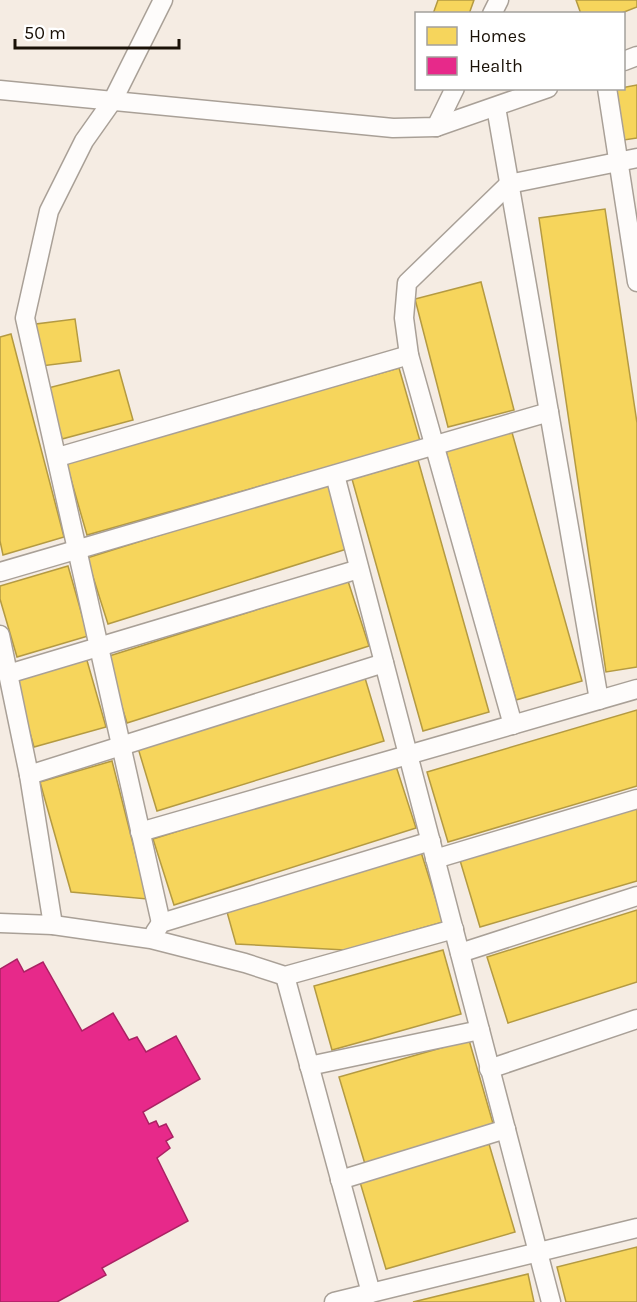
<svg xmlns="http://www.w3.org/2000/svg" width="637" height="1302" font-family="Karla,sans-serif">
  <rect width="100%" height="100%" fill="#f5ece3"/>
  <g fill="#f6d55c" stroke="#b49a42" stroke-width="1.5">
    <polygon points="438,0 474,0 469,14 433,14"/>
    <polygon points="576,0 637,0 637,7 619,14 581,14"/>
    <polygon points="637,85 637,138 624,140 615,89"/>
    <polygon points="605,209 637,423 637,667 606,672 539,218"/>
    <polygon points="481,282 514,410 448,427 415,299"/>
    <polygon points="75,319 81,361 41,366 36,324"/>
    <polygon points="11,334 64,537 3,555 0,541 0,337"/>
    <polygon points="399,368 420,441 87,535 66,462"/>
    <polygon points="119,370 133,420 62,439 48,388"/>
    <polygon points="511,429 582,681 516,700 445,448"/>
    <polygon points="418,460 489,712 423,731 352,479"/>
    <polygon points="329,482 350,548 108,624 87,558"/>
    <polygon points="68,566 88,636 17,657 0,599 0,586"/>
    <polygon points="348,581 369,646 127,723 106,657"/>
    <polygon points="86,657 106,727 34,747 14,678"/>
    <polygon points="365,678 384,741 157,811 138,748"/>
    <polygon points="637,710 637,786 448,842 427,772"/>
    <polygon points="112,761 147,899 71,892 40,782"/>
    <polygon points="395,763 416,828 174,905 153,839"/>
    <polygon points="637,805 637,881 480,927 459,857"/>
    <polygon points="421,852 443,922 345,950 236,944 227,912"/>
    <polygon points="637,910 637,982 508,1023 487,957"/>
    <polygon points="443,950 461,1014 332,1050 314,986"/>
    <polygon points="469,1040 494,1127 365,1164 339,1077"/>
    <polygon points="489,1144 515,1232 386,1269 360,1182"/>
    <polygon points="637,1247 637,1302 566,1302 557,1267"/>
    <polygon points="528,1274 534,1302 413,1302"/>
  </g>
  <polygon fill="#e7298a" stroke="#aa2263" stroke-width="1.5" points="17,959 24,972 43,962 82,1031 113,1013 129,1040 137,1037 146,1052 176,1036 200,1079 143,1112 149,1124 156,1121 159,1127 166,1124 173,1137 166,1141 170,1148 157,1158 188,1221 102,1268 106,1275 57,1302 0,1302 0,969"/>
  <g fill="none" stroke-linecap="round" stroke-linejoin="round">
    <defs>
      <g id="street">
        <polyline points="492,14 499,0"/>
        <polyline points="624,61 637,56"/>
        <polyline points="607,88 637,282"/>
        <polyline points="0,90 393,128 436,127 548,88"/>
        <polyline points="496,107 599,700"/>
        <polyline points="436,127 455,88"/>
        <polyline points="58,457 409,355"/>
        <polyline points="335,475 551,1302"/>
        <polyline points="0,572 549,412"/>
        <polyline points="0,635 29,775 53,925"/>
        <polyline points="8,674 359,569"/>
        <polyline points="513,725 409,355 404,318 407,283 509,184 637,158"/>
        <polyline points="29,775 384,663"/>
        <polyline points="140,832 637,689"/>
        <polyline points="435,859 637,799"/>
        <polyline points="0,923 53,925 151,939 245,963 285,976 454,929"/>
        <polyline points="161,923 25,318 49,211 84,141 113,100 163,0"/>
        <polyline points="155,932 161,923 431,841"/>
        <polyline points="460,953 637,896"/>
        <polyline points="285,976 371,1293"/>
        <polyline points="309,1066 480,1030"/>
        <polyline points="489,1069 637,1019"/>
        <polyline points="340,1180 506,1129"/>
        <polyline points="334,1302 637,1228"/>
      </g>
    </defs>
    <use href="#street" stroke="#a9a097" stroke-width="21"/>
    <use href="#street" stroke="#fefcfb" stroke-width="18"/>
  </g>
  <rect x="415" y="12" width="210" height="78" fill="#ffffff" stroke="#a3a09c" stroke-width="1.5"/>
  <rect x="427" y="27" width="30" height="18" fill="#f6d55c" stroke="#a3a09c" stroke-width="1.5"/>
  <text x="469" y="42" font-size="18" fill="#1a1107">Homes</text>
  <rect x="427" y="57" width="30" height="18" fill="#e7298a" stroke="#a3a09c" stroke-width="1.5"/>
  <text x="469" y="72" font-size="18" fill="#1a1107">Health</text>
  <path d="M15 39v9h164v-9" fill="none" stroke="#1a1107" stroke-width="3"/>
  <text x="24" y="39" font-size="18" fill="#1a1107" stroke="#ffffff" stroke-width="4.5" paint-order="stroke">50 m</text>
</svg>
